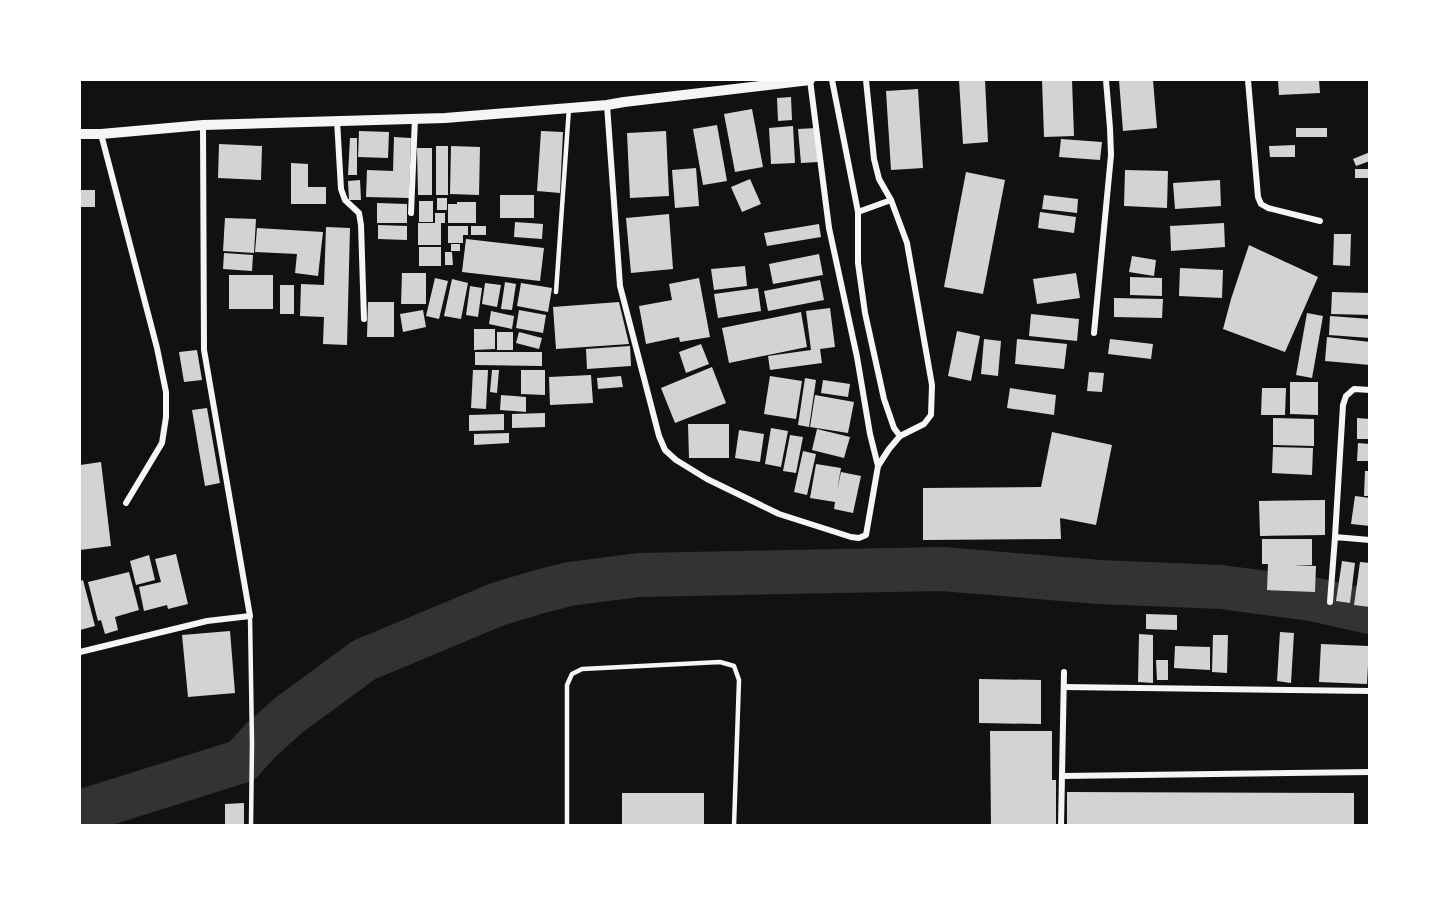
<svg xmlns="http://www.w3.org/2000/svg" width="1449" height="905" font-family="'Roboto Condensed',sans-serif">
  <rect width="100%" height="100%" fill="#111"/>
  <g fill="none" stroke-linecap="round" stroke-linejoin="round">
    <polyline stroke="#333" stroke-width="44" points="80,812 242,761 260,741 289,715 364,660 498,604 542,591 569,584 639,575 942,569 1099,582 1221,587 1312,599 1370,612"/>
  </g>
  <g fill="#d3d3d3">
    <polygon points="959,80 985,80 988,142 963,144"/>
    <polygon points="1042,80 1072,80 1074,136 1044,137"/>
    <polygon points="1119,80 1153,80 1157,128 1123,131"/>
    <polygon points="1278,80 1319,80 1320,93 1279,95"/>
    <polygon points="918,89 923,168 891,170 886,91"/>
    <polygon points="791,97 792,120 778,121 777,98"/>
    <polygon points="752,109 763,167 735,172 724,114"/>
    <polygon points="717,125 727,181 703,185 693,129"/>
    <polygon points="793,126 795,163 771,164 769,128"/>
    <polygon points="816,128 818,162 801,163 798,129"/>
    <rect x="1296" y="128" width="31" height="9"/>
    <polygon points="359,131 389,132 388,158 358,157"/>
    <polygon points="541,131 563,132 560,193 537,191"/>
    <polygon points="666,131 669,196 630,198 627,133"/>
    <polygon points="394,137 411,138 409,198 366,197 367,170 393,171"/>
    <polygon points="350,138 357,138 357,175 348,175"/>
    <polygon points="1061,139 1102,142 1100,160 1059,157"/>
    <polygon points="219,144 262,146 261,180 218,178"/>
    <polygon points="1295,145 1295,157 1270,157 1269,146"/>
    <rect x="436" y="146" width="12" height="49"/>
    <polygon points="451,146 480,147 479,195 450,194"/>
    <polygon points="417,148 432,148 432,195 418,195"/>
    <polygon points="1370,152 1370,161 1356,166 1353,159"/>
    <polygon points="291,163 308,164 308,187 326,187 326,204 291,204"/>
    <polygon points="696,168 699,206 675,208 672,170"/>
    <rect x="1355" y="169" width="15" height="9"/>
    <polygon points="1125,170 1168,171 1167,208 1124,206"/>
    <polygon points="966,172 1005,180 983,294 944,287"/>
    <polygon points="750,179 761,204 742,212 731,187"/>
    <polygon points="360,180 361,200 349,200 348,181"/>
    <polygon points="1220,180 1221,206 1175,209 1173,183"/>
    <rect x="80" y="190" width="15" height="17"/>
    <rect x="500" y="195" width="34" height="23"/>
    <polygon points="1044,195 1078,199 1077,213 1042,209"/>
    <rect x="437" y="198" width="10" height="12"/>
    <rect x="419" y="201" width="14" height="21"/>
    <polygon points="457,202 476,202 476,223 448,223 448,204 457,204"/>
    <polygon points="377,203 407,204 407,223 377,223"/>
    <polygon points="1040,212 1076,217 1074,233 1038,228"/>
    <polygon points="435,213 445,213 445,223 441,223 441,245 418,245 418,223 435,223"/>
    <polygon points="669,214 673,269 631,273 626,218"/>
    <polygon points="225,218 256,219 254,253 223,251"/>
    <polygon points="515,222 543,224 542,239 514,237"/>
    <polygon points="1224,223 1225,247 1171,251 1170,226"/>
    <polygon points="819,224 821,237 767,246 764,233"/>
    <polygon points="378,225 407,226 407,240 378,239"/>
    <polygon points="448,226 468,226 468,235 463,235 463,243 448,243"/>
    <rect x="471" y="226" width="15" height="9"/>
    <polygon points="326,227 350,228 347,345 323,344 324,317 300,316 301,284 324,285"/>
    <polygon points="257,228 323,232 318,276 295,273 297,254 255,252"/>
    <polygon points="1334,234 1351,234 1350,266 1333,265"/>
    <polygon points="466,239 544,248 540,281 462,272"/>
    <rect x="451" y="244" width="9" height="7"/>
    <polygon points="1249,245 1318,277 1285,352 1223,329 1231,299"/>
    <rect x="419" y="247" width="22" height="19"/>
    <polygon points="445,252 452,252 453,265 445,265"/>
    <polygon points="224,253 253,255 252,271 223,269"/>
    <polygon points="819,254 823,275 773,284 769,264"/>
    <polygon points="1132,256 1156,260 1154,276 1129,272"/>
    <polygon points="745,266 747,286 714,290 711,269"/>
    <polygon points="1180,268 1223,270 1222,298 1179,296"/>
    <polygon points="402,273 426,273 426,304 401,304"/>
    <polygon points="1076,273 1080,298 1037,304 1033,279"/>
    <rect x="229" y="275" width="44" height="34"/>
    <polygon points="1130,277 1162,278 1162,296 1130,295"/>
    <polygon points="435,278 448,281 439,319 426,316"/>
    <polygon points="699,278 710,337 680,342 679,337 646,344 639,306 672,300 669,284"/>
    <polygon points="452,279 468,283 461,319 444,316"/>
    <polygon points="820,280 824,300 768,311 764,291"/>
    <polygon points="505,282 516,284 512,310 501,309"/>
    <polygon points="485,283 501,285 497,307 482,304"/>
    <polygon points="521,283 552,288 548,312 517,306"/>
    <rect x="280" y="285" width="14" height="29"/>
    <polygon points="470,286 482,288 478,317 466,315"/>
    <polygon points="758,288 761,311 718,318 714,294"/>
    <polygon points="1332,292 1370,293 1370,315 1331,314"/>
    <polygon points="1114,298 1163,299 1162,318 1114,317"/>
    <polygon points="368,302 394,302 394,337 367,337"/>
    <polygon points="619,302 629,344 556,349 553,307"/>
    <polygon points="830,308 835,347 820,349 822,363 770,370 768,356 811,350 806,311"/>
    <polygon points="423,310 426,327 403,332 400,314"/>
    <polygon points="519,310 546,315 543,333 516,328"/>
    <polygon points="491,311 514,316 512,329 489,324"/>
    <polygon points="801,312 807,347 729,363 722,328"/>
    <polygon points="1307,313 1323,316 1312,378 1296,375"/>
    <polygon points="1031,314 1079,319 1077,341 1029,336"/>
    <polygon points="1330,316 1370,319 1370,338 1329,335"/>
    <polygon points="474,329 495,329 495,349 474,350"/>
    <polygon points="957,331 980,336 971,381 948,376"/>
    <rect x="497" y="332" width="16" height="18"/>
    <polygon points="519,332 542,338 539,349 516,343"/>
    <polygon points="1327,337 1370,342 1370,365 1325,361"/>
    <polygon points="984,339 1001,341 998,376 981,374"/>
    <polygon points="1017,339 1067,344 1064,369 1015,364"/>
    <polygon points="1110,339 1153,344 1151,359 1108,354"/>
    <polygon points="701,344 709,364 686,373 679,352"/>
    <polygon points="630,346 631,366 587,369 586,349"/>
    <polygon points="197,350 202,380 184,382 179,352"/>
    <polygon points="475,352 542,352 542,366 475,365"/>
    <polygon points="712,367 726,403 675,423 661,388"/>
    <polygon points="473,370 488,370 486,409 471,408"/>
    <polygon points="492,370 499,370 497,393 490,392"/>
    <polygon points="521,370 545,370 545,395 521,394"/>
    <polygon points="1089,372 1104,373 1102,392 1087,391"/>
    <polygon points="591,375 593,403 550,405 549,377"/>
    <polygon points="621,376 623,387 598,389 597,378"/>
    <polygon points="770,376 802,381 796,419 764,414"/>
    <polygon points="805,378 816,380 809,427 798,425"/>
    <polygon points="823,380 850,384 848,397 821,393"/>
    <polygon points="1290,382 1318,382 1318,415 1290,414"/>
    <polygon points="1010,388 1056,395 1054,415 1007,408"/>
    <polygon points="1262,388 1286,388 1285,415 1261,415"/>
    <polygon points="501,395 526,397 526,412 500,410"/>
    <polygon points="815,395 854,402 848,433 810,427"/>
    <polygon points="207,408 220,483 205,486 192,410"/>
    <polygon points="545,413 545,427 512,428 512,414"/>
    <polygon points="504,414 504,430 469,431 469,415"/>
    <polygon points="1273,418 1314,419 1314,446 1273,445"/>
    <polygon points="1357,418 1370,419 1370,439 1357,439"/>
    <polygon points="688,424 729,424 729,458 689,458"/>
    <polygon points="771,428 788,431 781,467 765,464"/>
    <polygon points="817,429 850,437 844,458 812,450"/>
    <polygon points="739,430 764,434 760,462 735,458"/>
    <polygon points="1052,432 1112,445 1096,525 1060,518 1061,539 923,540 923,488 1041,487"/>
    <polygon points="509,433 509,443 474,445 474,434"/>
    <polygon points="790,435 803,437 796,473 783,471"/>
    <polygon points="1358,443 1370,444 1370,461 1357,461"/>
    <polygon points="1273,447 1313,448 1312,475 1272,473"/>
    <polygon points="803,451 816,454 807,495 794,492"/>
    <polygon points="101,462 111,546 80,550 80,465"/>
    <polygon points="816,464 841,468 837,491 841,472 861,476 853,513 834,509 835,502 810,498"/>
    <polygon points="1365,471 1370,471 1370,496 1364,496"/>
    <polygon points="1355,496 1370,498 1370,526 1351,524"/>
    <polygon points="1325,500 1325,535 1260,536 1259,501"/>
    <polygon points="1262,539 1312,539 1312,565 1293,565 1316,566 1315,592 1267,590 1268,564 1262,564"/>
    <polygon points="176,554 188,604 168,609 167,605 144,611 139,587 161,582 155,559"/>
    <polygon points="149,555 155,580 136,585 130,561"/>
    <polygon points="1342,561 1355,563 1350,603 1336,601"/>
    <polygon points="1360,562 1370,563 1370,607 1354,605"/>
    <polygon points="129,572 139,610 115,617 118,630 105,634 101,620 98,621 88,582"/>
    <polygon points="83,580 95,626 80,630 80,581"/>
    <polygon points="1146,614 1177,615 1177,630 1146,629"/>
    <polygon points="230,631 235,693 188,697 182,635"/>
    <polygon points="1280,632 1294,633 1291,683 1277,681"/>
    <polygon points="1139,634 1153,635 1153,683 1138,682"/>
    <polygon points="1213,635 1228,635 1227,673 1212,672"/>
    <polygon points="1321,644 1369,646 1367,684 1319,682"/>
    <polygon points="1175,646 1210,647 1210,670 1174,668"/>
    <polygon points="1156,660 1168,660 1168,680 1157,680"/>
    <polygon points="979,679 1041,680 1041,724 979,723"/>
    <polygon points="990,731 1052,731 1052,780 1056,780 1056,826 991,826"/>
    <polygon points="1067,792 1354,793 1354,826 1067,826"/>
    <rect x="622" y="793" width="82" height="33"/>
    <polygon points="244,803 244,824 225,825 225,804"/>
  </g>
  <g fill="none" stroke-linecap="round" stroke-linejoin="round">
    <g stroke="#f5f5f5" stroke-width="4.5">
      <polyline points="556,292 569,108"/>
      <polyline points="250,616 252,743 251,826"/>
      <polyline points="567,826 567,685 572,674 582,669 720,662 734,666 739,680 734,826"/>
    </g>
    <g stroke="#f5f5f5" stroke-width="6">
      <polyline points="810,80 829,228 857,357 870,434 878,466"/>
      <polyline points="832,80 858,212 858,263 865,313 884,399 894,428 900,436"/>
      <polyline points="1248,80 1258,197 1261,204 1268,208 1320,221"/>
      <polyline points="607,105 620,286 659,436 665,450 676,460 707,479 779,514 851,537 859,538 866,535 878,466 889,449 900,436 924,424 931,415 932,385 907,243 891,200 879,179 874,159 866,80"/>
      <polyline points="337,120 341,189 345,200 359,213 361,225 364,319"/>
      <polyline points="101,134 157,348 166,392 166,417 162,443 126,503"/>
      <polyline points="858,212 891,200"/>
      <polyline points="411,213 415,118"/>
      <polyline points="1094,333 1111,155 1110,128 1106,80"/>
      <polyline points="1335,537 1343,405 1346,396 1354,389 1370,390"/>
      <polyline points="1330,602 1335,537 1370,540"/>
      <polyline points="80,652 207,621 250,616 204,350 203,125"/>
      <polyline points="1064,687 1370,691"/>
      <polyline points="1062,776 1370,772"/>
      <polyline points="1061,826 1064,672"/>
    </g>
    <polyline stroke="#f5f5f5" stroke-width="10" points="80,134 101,134 203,125 445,118 607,105 624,102 810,80"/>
  </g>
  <rect width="1449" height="905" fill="none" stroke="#ffffff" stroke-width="162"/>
</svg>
